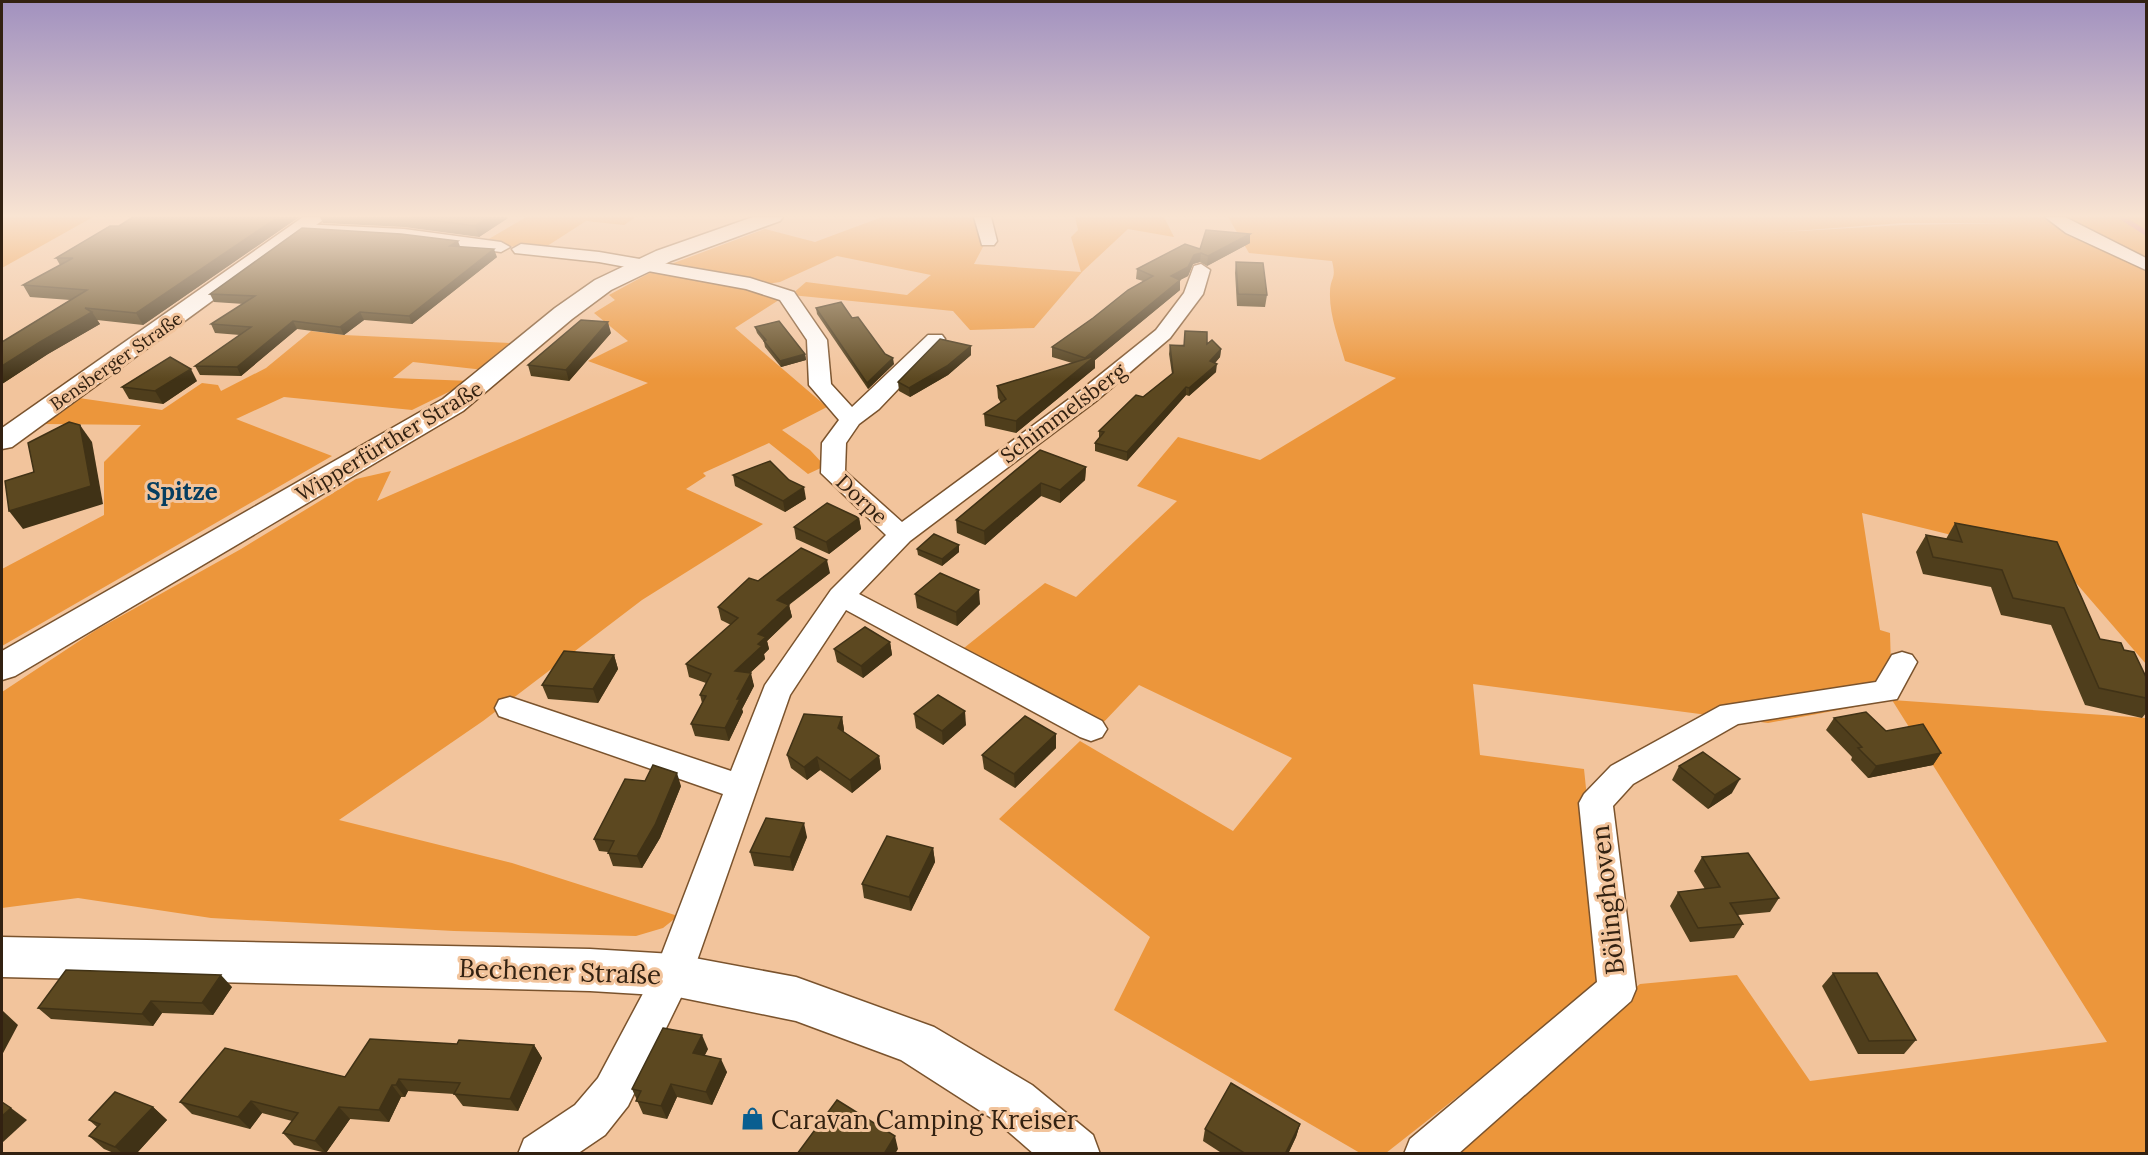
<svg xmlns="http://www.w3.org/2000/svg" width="2148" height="1155" font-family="Lora,serif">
  <rect width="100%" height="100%" fill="#f2c49c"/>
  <g fill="#ec963b" fill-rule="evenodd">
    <polygon points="2,217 93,217 2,268"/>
    <polygon points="526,217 636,217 624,225 586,221 541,250 482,243"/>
    <polygon points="882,217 979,217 984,245 974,264 1081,272 1071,237 1078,230 1075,217 1164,217 1174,237 1128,229 1082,272 1034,328 970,330 953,311 791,295 806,282 907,295 931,275 837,256 780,282 767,284 663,267 765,229 815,242"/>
    <path d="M1228,217H2049L2146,266V664L2057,561L1862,513L1880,630L1890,633L1892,700L2146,718V1153H1432L1640,984L1737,975L1810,1081L2107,1042L1892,700L1768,723L1473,684L1480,755L1584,769L1606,980L1386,1153H1360L1114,1010L1150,937L999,819L1080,741L1233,831L1292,758L1139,685L1100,726L964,648L1045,583L1076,597L1177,501L1137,486L1178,437L1260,460L1396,378L1345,361C1339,339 1329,315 1330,292C1330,277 1337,280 1332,261L1249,253ZM1902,223H2016L1903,225L1767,233Z"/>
    <polygon points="2054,217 2146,217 2146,263 2061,222"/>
    <polygon points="655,270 746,285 782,298 735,328 827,407 782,430 810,450 825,466 808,474 769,443 703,473 706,476 686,489 763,524 642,600 483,721 339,820 512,863 678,916 663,928 636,936 454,931 211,918 78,898 2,908 2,692 96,630 241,549 356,479 391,471 377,501 648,383 588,361 628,341 594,313 615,300 609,295"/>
    <polygon points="311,331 344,335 512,343 484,370 413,362 393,378 471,381 412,410 284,397 236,419 332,456 2,646 2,569 104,515 104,462 141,425 42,424 79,398 162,410 202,383 218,385 221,391 266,368"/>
  </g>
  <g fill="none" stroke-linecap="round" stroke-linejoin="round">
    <polyline stroke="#d65c82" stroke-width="5" points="2121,217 2146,233"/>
    <defs>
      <g id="minor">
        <polygon points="974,217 991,217 997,241 994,245 982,245"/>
        <polygon points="2045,217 2065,217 2146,258 2146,270 2066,233"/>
        <polygon points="302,224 404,229 501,242 510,247 501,252 404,239 296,233 293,229"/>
        <polygon points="521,244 599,252 750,278 794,292 827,340 831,384 852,407 928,335 942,335 945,339 942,343 879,409 859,424 846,443 845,471 902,522 1080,391 1156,330 1184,293 1194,266 1201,264 1210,270 1203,294 1170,338 1096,401 910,541 859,594 1102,721 1107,729 1102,737 1091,741 1080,737 846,610 790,695 692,975 628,1106 605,1135 577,1154 518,1154 524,1139 575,1105 598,1078 656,969 723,794 499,716 495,708 499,700 510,697 731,771 765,685 831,590 886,535 821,473 822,443 839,420 809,385 807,340 780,300 746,289 599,262 515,253 512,249"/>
        <polygon points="1902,652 1912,655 1917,662 1897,699 1738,724 1633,784 1613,806 1636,989 1631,1001 1458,1154 1404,1154 1410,1139 1597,982 1579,803 1584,794 1611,766 1720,706 1876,682 1892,655"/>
      </g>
      <g id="major">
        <polygon points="303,217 327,217 12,447 2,449 2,428"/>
        <polygon points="753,217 783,217 780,221 671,261 611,290 572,319 463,411 15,676 2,680 2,651 443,399 555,308 595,280 656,251"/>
        <polygon points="2,937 590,949 673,954 796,977 934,1027 1032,1085 1093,1135 1100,1154 1034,1154 996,1121 901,1060 796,1021 673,996 590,991 2,977"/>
      </g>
    </defs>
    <use href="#minor" stroke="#7a532d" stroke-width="3"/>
    <use href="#major" stroke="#7a532d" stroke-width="3"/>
    <use href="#minor" fill="#fff" fill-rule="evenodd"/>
    <use href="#major" fill="#fff" fill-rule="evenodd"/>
  </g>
  <g fill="#4f3e1c">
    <polygon points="133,217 299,217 143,325 97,320 100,324 48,354 2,384 2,342 70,300 30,297 23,285 60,265 56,258 119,226"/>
    <polygon points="320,217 507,217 508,218 479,237 404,227 323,223"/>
    <polygon points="1250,234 1250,243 1207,266 1200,262 1193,264 1188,276 1180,280 1180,290 1095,360 1095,368 1016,433 985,426 984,414 1001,403 998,398 997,386 1072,363 1052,357 1052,347 1093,318 1143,281 1136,279 1137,269"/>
    <polygon points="460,247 497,257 412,324 364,320 344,335 297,329 241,376 200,375 195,366 240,335 215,333 211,324 244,304 214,302 210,294"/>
    <polygon points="1236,262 1267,295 1265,307 1237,306 1235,273"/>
    <polygon points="816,308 852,318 894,364 868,389 817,314"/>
    <polygon points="755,327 805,354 806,360 781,367 765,347 764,342 757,333"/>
    <polygon points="611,333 569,381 531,376 528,365"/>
    <polygon points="1207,344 1221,349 1220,357 1215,363 1216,372 1189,396 1186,395 1127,461 1095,451 1095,443 1099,438 1099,431 1172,374 1169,354 1170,345"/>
    <polygon points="971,346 971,355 948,375 910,397 899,391 898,382"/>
    <polygon points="197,381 163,404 129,399 122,387"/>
    <polygon points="1040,450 1086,467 1085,480 1060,503 1041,496 985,545 957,533 956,520"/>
    <polygon points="733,475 806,499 785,512 735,486"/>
    <polygon points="859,518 861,529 829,554 796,539 794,527"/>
    <polygon points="1955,523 2057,542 2100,639 2124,650 2146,677 2146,713 2142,718 2085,705 2051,625 2001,615 1991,587 1923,574 1916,552 1926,535 1946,539"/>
    <polygon points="917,549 959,552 942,566 918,555"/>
    <polygon points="830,573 789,605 792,617 767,641 769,649 764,654 765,659 750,673 754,686 742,709 743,712 729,741 695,736 691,724 702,703 700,695 706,683 689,677 686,664 731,625 721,620 718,607 758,581"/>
    <polygon points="915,594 980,604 957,626 917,608"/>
    <polygon points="890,642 892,655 863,678 837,662 834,649"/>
    <polygon points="614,655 618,669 598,703 548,699 542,685"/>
    <polygon points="914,714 966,725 943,745 916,728"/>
    <polygon points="842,717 844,730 843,732 879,756 881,769 852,793 820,770 807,780 791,768 787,755"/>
    <polygon points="1834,718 1886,731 1941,753 1933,765 1868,778 1851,760 1852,757 1826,730"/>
    <polygon points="1056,734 1056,748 1015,788 984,769 982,755"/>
    <polygon points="1679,766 1732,793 1708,809 1672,780"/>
    <polygon points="681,786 660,838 642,868 613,866 608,852 599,851 594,839"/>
    <polygon points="807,837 793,871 754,866 750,852"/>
    <polygon points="933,848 935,862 911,911 864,898 862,884"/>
    <polygon points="1702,857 1779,898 1770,912 1738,915 1743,924 1734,938 1690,942 1670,906 1678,892 1705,889 1694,871"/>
    <polygon points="1833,973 1916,1040 1904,1054 1858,1054 1822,986"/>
    <polygon points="232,987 213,1015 162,1013 153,1026 51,1019 38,1008"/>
    <polygon points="457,1044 534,1045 542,1058 518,1111 463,1106 454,1094 408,1091 405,1097 401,1097 389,1122 350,1119 326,1153 294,1145 283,1133 292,1121 262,1113 250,1129 192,1114 180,1102 345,1077"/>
    <polygon points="708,1049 704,1056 727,1072 712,1105 677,1097 667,1119 643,1114 632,1089"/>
    <polygon points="153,1107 167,1120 136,1154 116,1154 104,1149 89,1136 97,1127 89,1120"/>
    <polygon points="1300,1124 1296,1137 1288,1154 1223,1154 1203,1141 1205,1129"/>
  </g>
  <g fill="#403216">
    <polygon points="278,217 299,217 143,325 136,313"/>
    <polygon points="488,217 508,218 479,237 475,226"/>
    <polygon points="1250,234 1250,243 1207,266 1208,256"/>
    <polygon points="458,241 461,249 450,246"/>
    <polygon points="494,249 497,257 412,324 409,316"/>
    <polygon points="1201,253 1200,262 1193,264 1188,276 1180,280 1180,290 1095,360 1095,368 1016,433 1016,421 1085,364 1085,358 1194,255"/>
    <polygon points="92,312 100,324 48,354 2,384 2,366 40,342"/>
    <polygon points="360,312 364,320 344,335 340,327"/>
    <polygon points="293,321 297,329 241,376 237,367"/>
    <polygon points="608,322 611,333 569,381 566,370"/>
    <polygon points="971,346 971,355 948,375 910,397 909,388"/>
    <polygon points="1221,349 1220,357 1209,370 1210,361"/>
    <polygon points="805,354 806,360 781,367 780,361"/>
    <polygon points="893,358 894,364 868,389 867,383"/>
    <polygon points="1217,364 1216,372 1189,396 1189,388"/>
    <polygon points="191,369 197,381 163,404 155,391"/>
    <polygon points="1186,387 1186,395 1127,461 1127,452"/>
    <polygon points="80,425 92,442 103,504 23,529 9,511"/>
    <polygon points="1086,467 1085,480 1060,503 1060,490"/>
    <polygon points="1041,483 1041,496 985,545 984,531"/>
    <polygon points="804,487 806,499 785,512 783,501"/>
    <polygon points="859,518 861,529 829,554 826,542"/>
    <polygon points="959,545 959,552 942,566 942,559"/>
    <polygon points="827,560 830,573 779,612 777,600"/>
    <polygon points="979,590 980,604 957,626 956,612"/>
    <polygon points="789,605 792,617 767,641 769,649 764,654 765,659 738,684 735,671 758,634"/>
    <polygon points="890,642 892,655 863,678 861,666"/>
    <polygon points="614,655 618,669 598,703 593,689"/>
    <polygon points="751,673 754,686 742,709 743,712 729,741 725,728 737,699"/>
    <polygon points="965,711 966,725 943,745 942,731"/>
    <polygon points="842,717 844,730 840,741 838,728"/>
    <polygon points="1056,734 1056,748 1015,788 1014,774"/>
    <polygon points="1941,753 1933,765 1868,778 1876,766"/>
    <polygon points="879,756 881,769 852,793 850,780"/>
    <polygon points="817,757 820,770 807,780 804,767"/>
    <polygon points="677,773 681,786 660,838 642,868 637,856"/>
    <polygon points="1740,779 1732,793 1708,809 1715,795"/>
    <polygon points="804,823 807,837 793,871 790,857"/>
    <polygon points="933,848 935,862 911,911 909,897"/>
    <polygon points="221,975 232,987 213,1015 202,1003"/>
    <polygon points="151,1001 162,1013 153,1026 142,1014"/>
    <polygon points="3,1011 18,1025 2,1055 2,1015"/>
    <polygon points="702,1035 708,1049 699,1067 693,1053"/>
    <polygon points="534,1045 542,1058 518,1111 510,1099"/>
    <polygon points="721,1059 727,1072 712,1105 706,1092"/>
    <polygon points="399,1079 408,1091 405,1097 396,1085"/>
    <polygon points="671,1084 677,1097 667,1119 661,1106"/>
    <polygon points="392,1085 401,1097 389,1122 379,1110"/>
    <polygon points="251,1101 262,1113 250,1129 238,1117"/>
    <polygon points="153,1107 167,1120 136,1154 123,1154 115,1147"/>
    <polygon points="339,1107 350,1119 326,1153 315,1141"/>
    <polygon points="11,1108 27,1120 2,1143 2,1116"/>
    <polygon points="1300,1124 1296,1137 1288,1154 1285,1154"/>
    <polygon points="895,1136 898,1149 895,1154 884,1154"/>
  </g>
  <g fill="#5c4820" stroke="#403216" stroke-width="1.5">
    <polygon points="133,217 278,217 136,313 85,308 92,312 40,342 2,366 2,342 87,290 23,285 73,258 56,258 110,226 119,226"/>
    <polygon points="411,217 488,217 475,226"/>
    <polygon points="302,228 401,234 458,241 450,246 494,249 409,316 360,312 340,327 293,321 237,367 195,366 251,327 211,324 255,296 210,294"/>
    <polygon points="1206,230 1250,234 1208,256 1201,253 1194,255 1188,267 1171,276 1180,280 1085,358 1052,347 1093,318 1128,290 1153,276 1137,269 1185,244 1200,249"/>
    <polygon points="1236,262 1263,263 1267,295 1238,294"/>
    <polygon points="841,302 852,318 858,317 885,354 893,358 867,383 816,308"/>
    <polygon points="581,320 608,322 566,370 528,365"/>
    <polygon points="779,321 805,354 780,361 764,341 766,340 755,327"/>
    <polygon points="1185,331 1207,332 1207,344 1212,340 1221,349 1210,361 1217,364 1189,388 1186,387 1127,452 1095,443 1104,432 1099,431 1136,395 1143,397 1173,373 1170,345 1184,346"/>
    <polygon points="940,339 971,346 947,366 909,388 898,382"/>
    <polygon points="1095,356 1016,421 984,414 1006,399 997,386"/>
    <polygon points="170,357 191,369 155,391 122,387"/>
    <polygon points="69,422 80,425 91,486 9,511 5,481 34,472 28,443"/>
    <polygon points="1040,450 1086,467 1060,490 1041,483 984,531 956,520"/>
    <polygon points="770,461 789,480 804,487 783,501 733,475"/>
    <polygon points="827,503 859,518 826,542 794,527"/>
    <polygon points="1955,523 2057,542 2100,639 2121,643 2124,650 2134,652 2146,677 2146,698 2099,688 2064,608 2013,598 2002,570 1933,557 1926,535 1962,542"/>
    <polygon points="934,534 959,545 942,559 917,549"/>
    <polygon points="801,548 827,560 777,600 789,605 758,634 766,637 758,644 762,646 735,671 751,673 737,699 740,699 725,728 691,724 706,696 700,695 711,674 686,664 738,618 718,607 749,578 758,581"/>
    <polygon points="940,573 979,590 956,612 915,594"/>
    <polygon points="865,627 890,642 861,666 834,649"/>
    <polygon points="564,651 614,655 593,689 542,685"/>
    <polygon points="938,695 965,711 942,731 914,714"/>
    <polygon points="1866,712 1886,731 1923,724 1941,753 1876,766 1858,748 1862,747 1834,718"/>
    <polygon points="804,714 842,717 838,728 879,756 850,780 817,757 804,767 787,755"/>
    <polygon points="1025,716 1056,734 1014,774 982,755"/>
    <polygon points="1703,752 1740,779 1715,795 1679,766"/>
    <polygon points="653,765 677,773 655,825 637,856 608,853 614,841 594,839 625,779 645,781"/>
    <polygon points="766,818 804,823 790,857 750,852"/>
    <polygon points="887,836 933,848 909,897 862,884"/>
    <polygon points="1748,853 1779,898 1730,903 1743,924 1698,928 1678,892 1720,887 1702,857"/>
    <polygon points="66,970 221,975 202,1003 151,1001 142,1014 38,1008"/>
    <polygon points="1833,973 1877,973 1916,1040 1869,1041"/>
    <polygon points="663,1028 702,1035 693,1053 721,1059 706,1092 671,1084 661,1106 636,1101 641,1091 632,1089"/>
    <polygon points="370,1039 457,1044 459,1040 534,1045 510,1099 454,1094 460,1083 399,1079 396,1085 392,1085 379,1110 339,1107 315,1141 283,1133 298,1113 251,1101 238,1117 180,1102 225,1048 345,1077"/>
    <polygon points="1231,1083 1300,1124 1285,1154 1246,1154 1205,1129"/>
    <polygon points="115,1092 153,1107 115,1147 89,1136 100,1124 89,1120"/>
    <polygon points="837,1100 895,1136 884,1154 797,1154"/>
    <polygon points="2,1102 11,1108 2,1116"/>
  </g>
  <linearGradient id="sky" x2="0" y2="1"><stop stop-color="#a191bf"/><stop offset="0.57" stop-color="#f9e4d2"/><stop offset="1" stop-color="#f9e4d2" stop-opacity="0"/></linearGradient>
  <rect width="2148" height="379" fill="url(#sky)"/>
  <defs>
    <symbol id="shop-bare" viewBox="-9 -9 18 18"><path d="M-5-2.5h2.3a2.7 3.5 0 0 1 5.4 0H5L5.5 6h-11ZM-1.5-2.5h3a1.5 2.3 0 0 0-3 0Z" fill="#095e90" stroke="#f2c49c" stroke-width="2.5" paint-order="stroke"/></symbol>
  </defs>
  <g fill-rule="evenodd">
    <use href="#shop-bare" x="736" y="1102" width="33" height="33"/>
  </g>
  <g text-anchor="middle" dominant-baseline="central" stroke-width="6" stroke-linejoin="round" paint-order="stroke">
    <g font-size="18" fill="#322111" stroke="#f2c49c">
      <text transform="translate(116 361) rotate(-35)">Bensberger Straße</text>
    </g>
    <g font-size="21" fill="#322111" stroke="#f2c49c">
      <text transform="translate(1063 413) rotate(-37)">Schimmelsberg</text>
      <text transform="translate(389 441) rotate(-31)">Wipperfürther Straße</text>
      <text transform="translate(862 499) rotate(43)">Dorpe</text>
    </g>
    <g font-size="24" font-weight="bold" fill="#063e60" stroke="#f2c49c">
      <text x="182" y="491">Spitze</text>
    </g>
    <g font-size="26" fill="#322111" stroke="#f2c49c">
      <text transform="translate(1607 900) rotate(-96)">Bölinghoven</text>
      <text transform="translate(560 971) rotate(2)">Bechener Straße</text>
    </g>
    <g font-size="26" fill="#322111" stroke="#f2c49c" text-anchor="start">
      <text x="771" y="1119">Caravan Camping Kreiser</text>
    </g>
  </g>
  <rect width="2148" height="1155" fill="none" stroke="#322111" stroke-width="6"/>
</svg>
